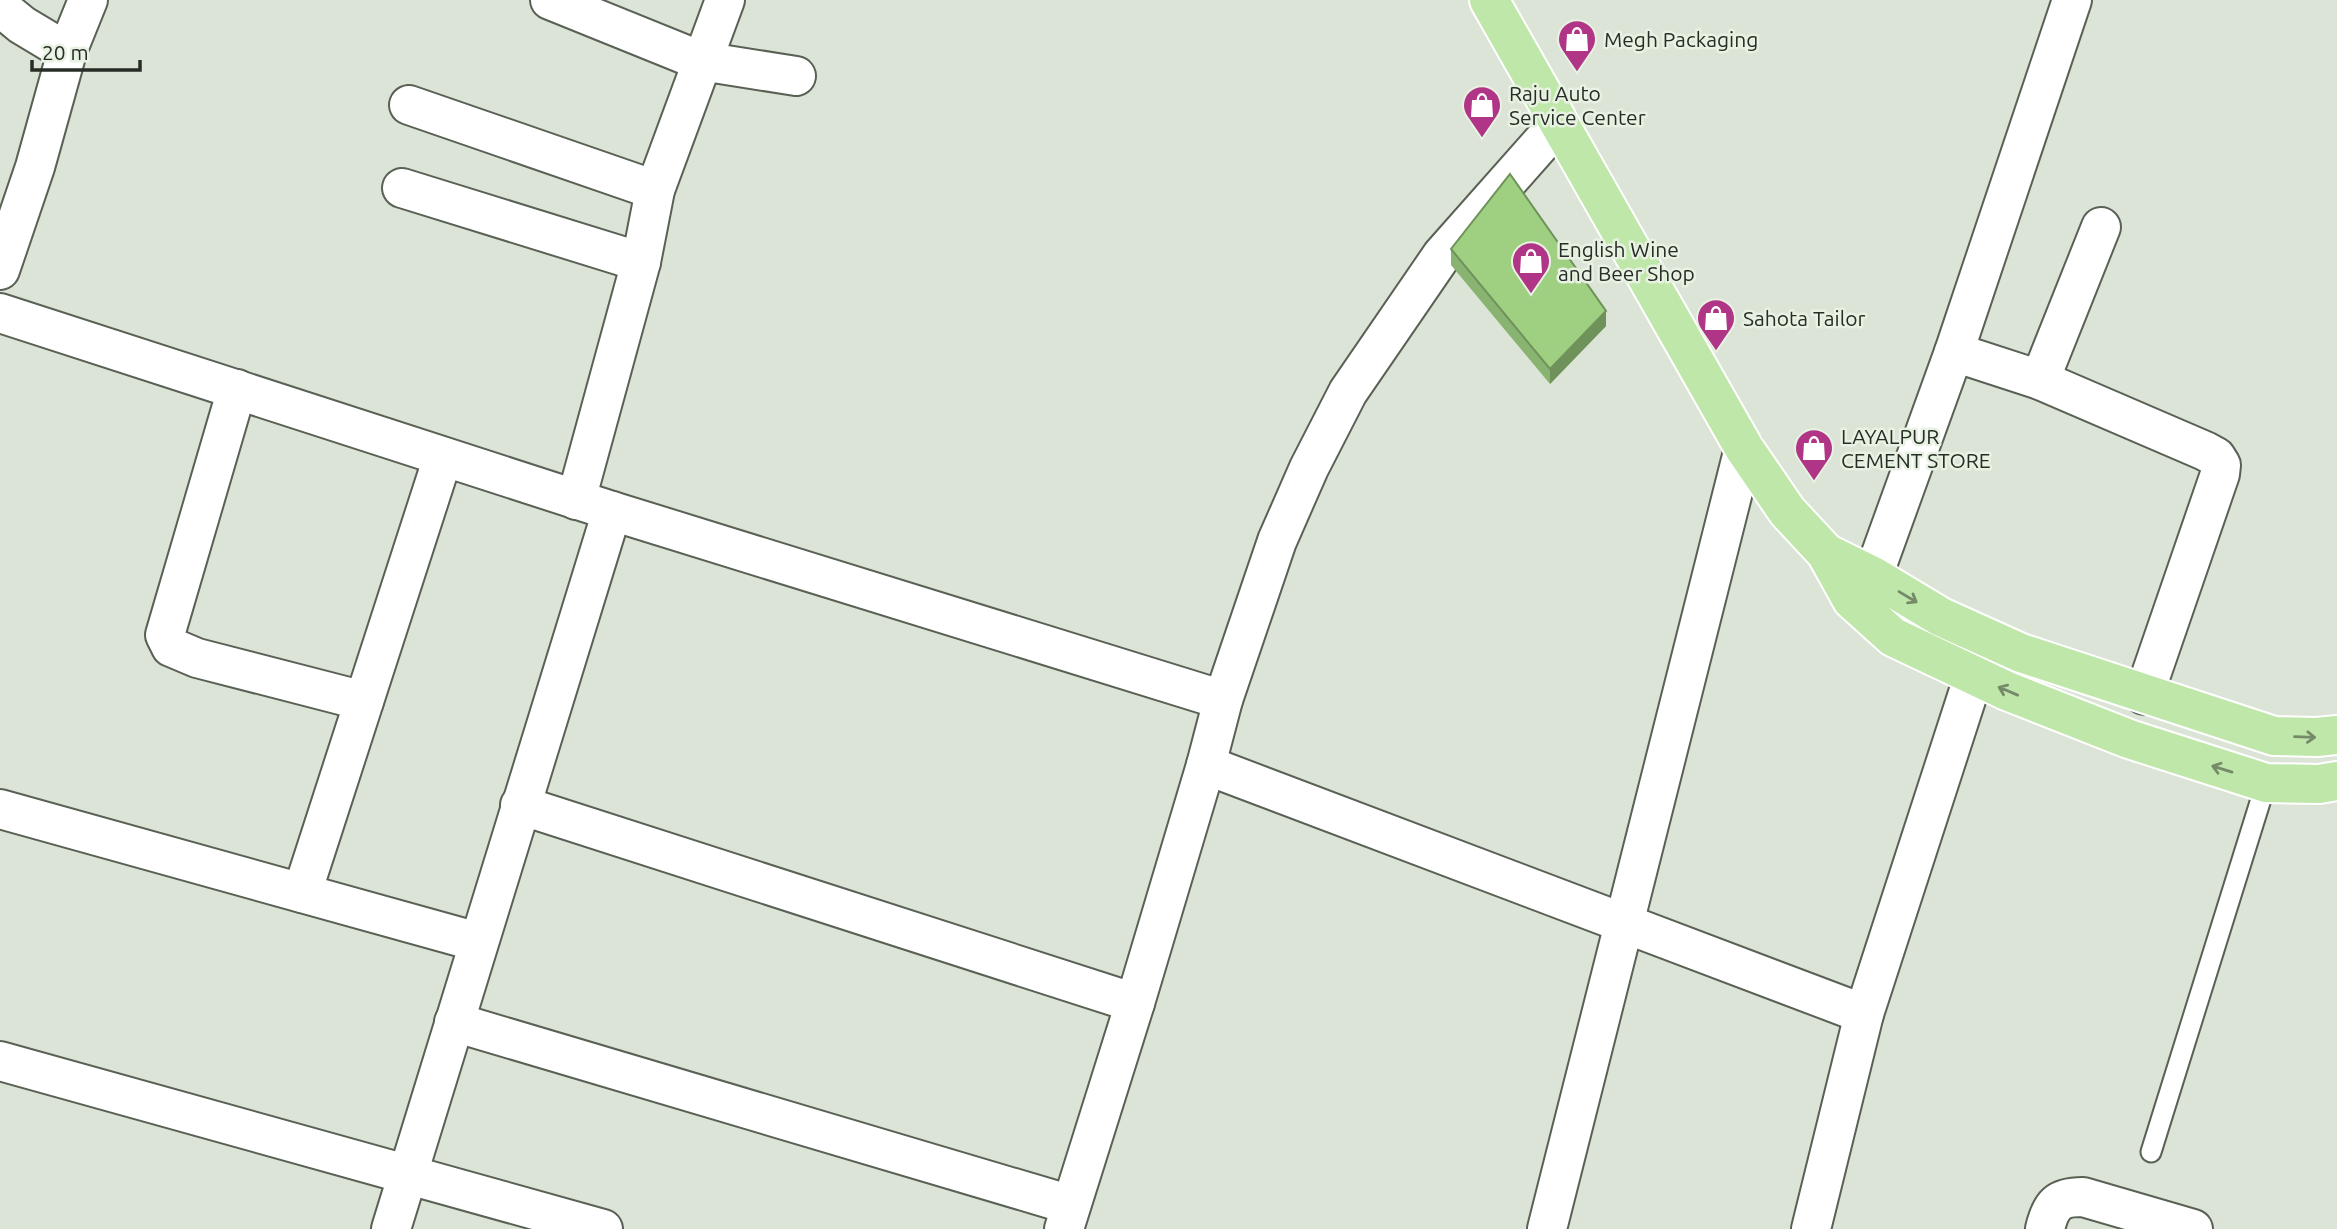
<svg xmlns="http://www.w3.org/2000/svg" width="2337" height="1229" font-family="Ubuntu,sans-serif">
  <rect width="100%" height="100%" fill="#dbe4d6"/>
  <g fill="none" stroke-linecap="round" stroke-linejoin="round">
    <defs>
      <polyline id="service" points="2151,1152 2266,783"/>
      <g id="minor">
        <polyline points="550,0 701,61 796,76"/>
        <polyline points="0,7 22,25 67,52"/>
        <polyline points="409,105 655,190"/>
        <polyline points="402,188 641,262"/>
        <polyline points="0,270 35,167 67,52 88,0"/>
        <polyline points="0,313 612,511 1223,700"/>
        <polyline points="1954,352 2040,380 2205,451 2216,457 2221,465 2220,474 2144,695"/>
        <polyline points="2040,380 2101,227"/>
        <polyline points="237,389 165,635 171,647 197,658 364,701"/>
        <polyline points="576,500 641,262 655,190 725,0"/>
        <polyline points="1873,576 1954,352 2072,0"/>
        <polyline points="1206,765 1864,1014"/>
        <polyline points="520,805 1135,1003"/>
        <polyline points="0,809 478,942"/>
        <polyline points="302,893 443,457"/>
        <polyline points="454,1022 1071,1205"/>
        <polyline points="0,1061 603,1229"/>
        <polyline points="391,1229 612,511"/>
        <polyline points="1064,1229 1135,1003 1206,765 1223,700 1277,541 1309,468 1348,392 1442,255 1559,123"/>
        <polyline points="1547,1229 1744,448"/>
        <polyline points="1811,1229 1864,1014 1974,675"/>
        <path d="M2045,1229C2051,1204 2058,1197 2083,1197L2193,1229"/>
      </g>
      <g id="trunk">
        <polyline points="1489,0 1744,448 1787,511 1826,553 1852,600 1893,637 2007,691 2129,739 2210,765 2266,783 2319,784 2337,781"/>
        <polyline points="1826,553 1873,576 1941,617 2021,653 2274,736 2317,737 2337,735"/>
      </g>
    </defs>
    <use href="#service" stroke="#596155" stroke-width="23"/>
    <use href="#minor" stroke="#596155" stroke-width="42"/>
    <use href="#trunk" stroke="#fff" stroke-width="42"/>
    <use href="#service" stroke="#fff" stroke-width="19"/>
    <use href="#minor" stroke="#fff" stroke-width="38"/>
    <use href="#trunk" stroke="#c0e7aa" stroke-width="38"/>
  </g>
  <polygon fill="#89b370" points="1451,249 1606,326 1550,384 1451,265"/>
  <polygon fill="#6f925b" points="1606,311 1606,326 1550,384 1550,369"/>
  <polygon fill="#9fd082" stroke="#6f925b" stroke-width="2" points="1510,174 1606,311 1550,369 1451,249"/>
  <defs><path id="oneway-shaft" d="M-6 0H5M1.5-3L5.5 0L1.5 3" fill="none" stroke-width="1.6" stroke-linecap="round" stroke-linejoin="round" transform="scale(1.75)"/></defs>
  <g stroke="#748a68">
    <use href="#oneway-shaft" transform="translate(1908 597) rotate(31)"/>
    <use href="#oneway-shaft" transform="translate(2008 691) rotate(-157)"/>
    <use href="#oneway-shaft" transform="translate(2305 737) rotate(2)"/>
    <use href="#oneway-shaft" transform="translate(2222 769) rotate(-163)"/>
  </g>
  <defs>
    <symbol id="shop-pin" viewBox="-11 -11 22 30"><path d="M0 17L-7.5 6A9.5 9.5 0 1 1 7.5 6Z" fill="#b13586" stroke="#e8f2e3"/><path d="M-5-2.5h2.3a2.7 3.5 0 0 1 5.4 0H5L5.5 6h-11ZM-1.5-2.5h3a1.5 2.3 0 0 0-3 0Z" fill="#fff"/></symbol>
  </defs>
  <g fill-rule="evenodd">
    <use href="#shop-pin" x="1555" y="17" width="44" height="60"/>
    <use href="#shop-pin" x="1460" y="83" width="44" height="60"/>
    <use href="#shop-pin" x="1509" y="239" width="44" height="60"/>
    <use href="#shop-pin" x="1694" y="296" width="44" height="60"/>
    <use href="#shop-pin" x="1792" y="426" width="44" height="60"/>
  </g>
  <g text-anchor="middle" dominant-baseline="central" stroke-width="5" stroke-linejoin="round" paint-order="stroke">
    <g font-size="21" fill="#282c26" stroke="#e8f2e3" text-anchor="start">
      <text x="1604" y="39">Megh Packaging</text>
      <text x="1509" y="93">Raju Auto<tspan x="1509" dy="24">Service Center</tspan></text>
      <text x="1558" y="249">English Wine<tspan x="1558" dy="24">and Beer Shop</tspan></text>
      <text x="1743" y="318">Sahota Tailor</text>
      <text x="1841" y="436">LAYALPUR<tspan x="1841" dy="24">CEMENT STORE</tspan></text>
    </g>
  </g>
  <path d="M32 60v10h108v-10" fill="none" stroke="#282c26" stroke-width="3.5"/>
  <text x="42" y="60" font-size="21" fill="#282c26" stroke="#e8f2e3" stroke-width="5" paint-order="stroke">20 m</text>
</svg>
